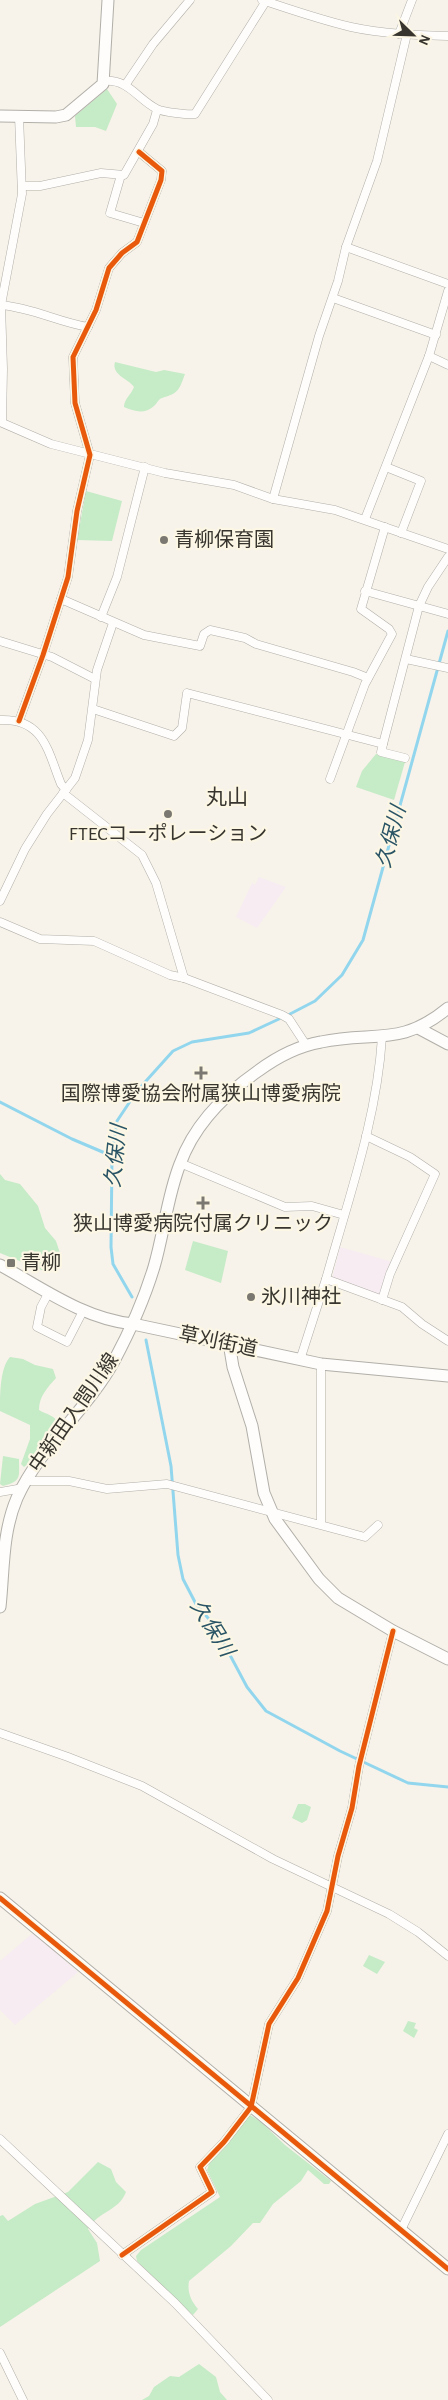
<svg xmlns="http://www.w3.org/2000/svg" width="448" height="2400" font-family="'Alegreya Sans','Noto Sans JP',sans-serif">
  <rect width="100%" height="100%" fill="#f7f3ea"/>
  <g fill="#f6ecf2">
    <polygon points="259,877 286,887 257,928 236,917 252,883 255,885"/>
    <polygon points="340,1247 393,1262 379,1297 332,1279"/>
    <polygon points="33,1933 78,1972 15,2025 0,2010 0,1961"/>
  </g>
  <g fill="#c6ebc7">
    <polygon points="107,89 117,104 106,131 95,127 76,127 75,116"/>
    <path d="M115,362L156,372L164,370L185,374C179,390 179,393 162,398C158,399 157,404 154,406C144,415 134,411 124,407C124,399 131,395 134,387C129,379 111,375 115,362Z"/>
    <polygon points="86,491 122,501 112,541 77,540"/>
    <polygon points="376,754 405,762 394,800 356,787 362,771"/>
    <polygon points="0,1174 5,1180 20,1184 38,1206 45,1228 56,1241 62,1259 61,1263 49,1265 44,1271 0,1253"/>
    <polygon points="193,1241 228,1251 221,1283 185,1270"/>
    <path d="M10,1357L23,1359L35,1365L53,1369L56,1378C48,1387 39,1396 39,1410C47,1415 56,1415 59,1425L34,1459L24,1467L21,1464L30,1439V1425L0,1411C0,1394 0,1368 10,1357Z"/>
    <path d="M3,1456L19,1459C19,1477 22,1481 3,1486L0,1484Z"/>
    <polygon points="298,1804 305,1804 311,1807 307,1820 302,1823 292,1818"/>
    <polygon points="369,1955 385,1962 377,1974 363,1966"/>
    <polygon points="408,2021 416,2023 414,2028 418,2030 414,2038 403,2031"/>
    <path d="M250,2115L261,2122L285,2145L331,2181L329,2184H324L308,2170L301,2181L273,2204L260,2223H253L231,2246L189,2281C187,2292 191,2301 198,2309L193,2315L176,2301L137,2261L136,2256L141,2250L220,2197L207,2170L209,2164Z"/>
    <path d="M98,2162L111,2169L116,2182L126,2192C119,2211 97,2212 88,2229L97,2243L100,2261L0,2327V2216L3,2215L8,2221L35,2204L68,2192Z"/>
    <polygon points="199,2364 216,2377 220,2392 227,2400 142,2400 149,2396 154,2387 170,2376 179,2377"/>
  </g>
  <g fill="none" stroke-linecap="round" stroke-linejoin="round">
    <g stroke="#92d6ee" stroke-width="3">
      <polyline points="290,1014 315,1001 342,975 363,940 448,631"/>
      <polyline points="0,1102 72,1139 112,1156"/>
      <polyline points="132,1297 113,1264 111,1247 112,1156 117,1121 137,1091 173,1051 192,1042 249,1033 279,1019"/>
      <polyline points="146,1340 171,1466 178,1555 183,1579 196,1604 214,1625 247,1687 266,1711 340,1751 408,1783 448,1787"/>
    </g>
    <defs>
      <g id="street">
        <path d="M262,0C292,10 321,20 351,27C383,34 416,35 448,36"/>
        <polyline points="399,34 412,0"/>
        <path d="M104,81C129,79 137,99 157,109C163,112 188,115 195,114L266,1"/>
        <polyline points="126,84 153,44 190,0"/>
        <polyline points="121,175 110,213 144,223"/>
        <polyline points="22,186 40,186 101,173 124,175 153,124 157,110"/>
        <polyline points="346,247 448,284"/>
        <polyline points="333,298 436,335"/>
        <path d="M1,305C33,308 58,322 88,327"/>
        <polyline points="429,356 448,365"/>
        <polyline points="0,422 51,444 165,473 234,485 273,499 335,510 448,549"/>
        <polyline points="2,422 3,369 1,305 22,194 19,116"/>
        <polyline points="386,467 421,481 401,533"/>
        <polyline points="273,499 319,336 338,281 346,247 377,161 407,34"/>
        <polyline points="365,519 429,356 448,291"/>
        <polyline points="365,591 448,614"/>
        <polyline points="61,599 144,635 200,646 204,634 210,630 245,638 256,644 353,672 368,678"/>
        <polyline points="101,617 117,577 145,467"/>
        <polyline points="0,641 52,657 95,679"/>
        <polyline points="406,659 448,668"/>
        <polyline points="93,709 174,736 182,728 187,693 383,744 419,606 428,587 448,557"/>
        <path d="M0,720C44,718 48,752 61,784L66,790"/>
        <polyline points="19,721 43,655 68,577 77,511 90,455 75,403 73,357 96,310 109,268 122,253 137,242 161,180 162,171 139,152"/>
        <polyline points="383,744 381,752 405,758"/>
        <polyline points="330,779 365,684 392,634 389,629 361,609 385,527"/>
        <polyline points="63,793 142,855 156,883 184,978"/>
        <polyline points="0,901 25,849 47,814 75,778 88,740 97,670 113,623"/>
        <polyline points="0,922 40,939 94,941 170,975 184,978 282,1015 289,1019 306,1045"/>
        <path d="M382,1037C377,1119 348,1200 326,1279L402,1307L422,1324L448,1341"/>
        <polyline points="366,1136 410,1157 435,1174 390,1274 382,1300"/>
        <polyline points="180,1163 285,1207 312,1206 344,1215"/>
        <polyline points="49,1292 41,1307 37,1327 67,1342 83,1311"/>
        <polyline points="300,1360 326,1279"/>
        <polyline points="321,1364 321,1524"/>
        <polyline points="26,1481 69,1481 107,1489 167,1484 365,1537 378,1525"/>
        <polyline points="0,1492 23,1488"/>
        <polyline points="0,1733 68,1757 142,1786 273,1859 389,1914 418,1932 448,1956"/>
        <polyline points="0,2139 175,2303 268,2400"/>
        <polyline points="401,2230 448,2134"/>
        <polyline points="122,2255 212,2192 200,2167 224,2142 251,2107 269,2024 298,1978 327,1911 338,1856 352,1808 359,1766 393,1631"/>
        <polyline points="0,2353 23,2400"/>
      </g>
      <g id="secondary">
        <polyline points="0,116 56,117 66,115 103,84 108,0"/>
        <polyline points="418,1028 448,1044"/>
        <path d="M0,1265C42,1288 84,1319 133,1324L321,1364L448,1376"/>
        <polyline points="229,1343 233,1367 252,1426 264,1493 275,1519 319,1579 338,1598 393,1631 448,1659"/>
        <path d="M0,1607C4,1570 2,1533 17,1498C40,1447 87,1410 114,1361C130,1331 144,1300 154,1267C164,1233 167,1197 180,1164C194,1125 225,1094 258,1071C277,1057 298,1046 321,1042C374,1031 401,1047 448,1008"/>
        <polyline points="0,1898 448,2269"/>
      </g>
    </defs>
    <use href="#street" stroke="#b1afa8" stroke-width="9"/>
    <use href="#secondary" stroke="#b1afa8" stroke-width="13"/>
    <use href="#street" stroke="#fefdfc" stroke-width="8"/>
    <use href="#secondary" stroke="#fefdfc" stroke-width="11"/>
    <defs>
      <g id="cycleway">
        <polyline points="19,721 43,655 68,577 77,511 90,455 75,403 73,357 96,310 109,268 122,253 137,242 161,180 162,171 139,152"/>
        <polyline points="0,1898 448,2269"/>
        <polyline points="122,2255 212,2192 200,2167 224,2142 251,2107 269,2024 298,1978 327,1911 338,1856 352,1808 359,1766 393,1631"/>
      </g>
    </defs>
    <use href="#cycleway" stroke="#fcf6e5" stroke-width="8"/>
    <use href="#cycleway" stroke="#e8590c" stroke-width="5"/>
  </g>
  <g fill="#7a7870" stroke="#fcf6e5" stroke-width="2">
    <circle cx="164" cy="540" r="5"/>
    <circle cx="168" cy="814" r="5"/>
    <path d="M198.5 1065.5h5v5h5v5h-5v5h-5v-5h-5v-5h5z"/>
    <path d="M200.5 1195.5h5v5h5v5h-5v5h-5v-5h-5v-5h5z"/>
    <rect x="6" y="1258" width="10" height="10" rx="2.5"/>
    <circle cx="251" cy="1297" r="5"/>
  </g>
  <g text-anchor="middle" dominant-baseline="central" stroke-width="4.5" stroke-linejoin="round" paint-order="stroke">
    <g font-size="20" fill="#37352e" stroke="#fcf6e5" text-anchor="start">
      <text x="174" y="540">青柳保育園</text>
      <text x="168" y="834" text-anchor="middle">FTECコーポレーション</text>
      <text x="201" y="1094" text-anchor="middle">国際博愛協会附属狭山博愛病院</text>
      <text x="203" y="1224" text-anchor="middle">狭山博愛病院付属クリニック</text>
      <text x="21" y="1263">青柳</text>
      <text x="261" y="1297">氷川神社</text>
    </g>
    <g font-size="20" fill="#37352e" stroke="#fcf6e5">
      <text transform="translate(218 1342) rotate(12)">草刈街道</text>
      <text transform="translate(74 1413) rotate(-55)">中新田入間川線</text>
    </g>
    <g font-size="21" fill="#37352e" stroke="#fcf6e5">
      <text x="227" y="797">丸山</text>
    </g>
    <g font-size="21" font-style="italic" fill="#295465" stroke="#fcf6e5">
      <text transform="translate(391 837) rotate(-75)">久保川</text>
      <text transform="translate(116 1156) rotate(-84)">久保川</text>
      <text transform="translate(212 1628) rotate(58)">久保川</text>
    </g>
  </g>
  <g transform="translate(413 35) rotate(113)" stroke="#fcf6e5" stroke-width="4" paint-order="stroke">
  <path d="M0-4L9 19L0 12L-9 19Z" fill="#37352e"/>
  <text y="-8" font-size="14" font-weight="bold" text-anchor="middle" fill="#37352e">N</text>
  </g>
</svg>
